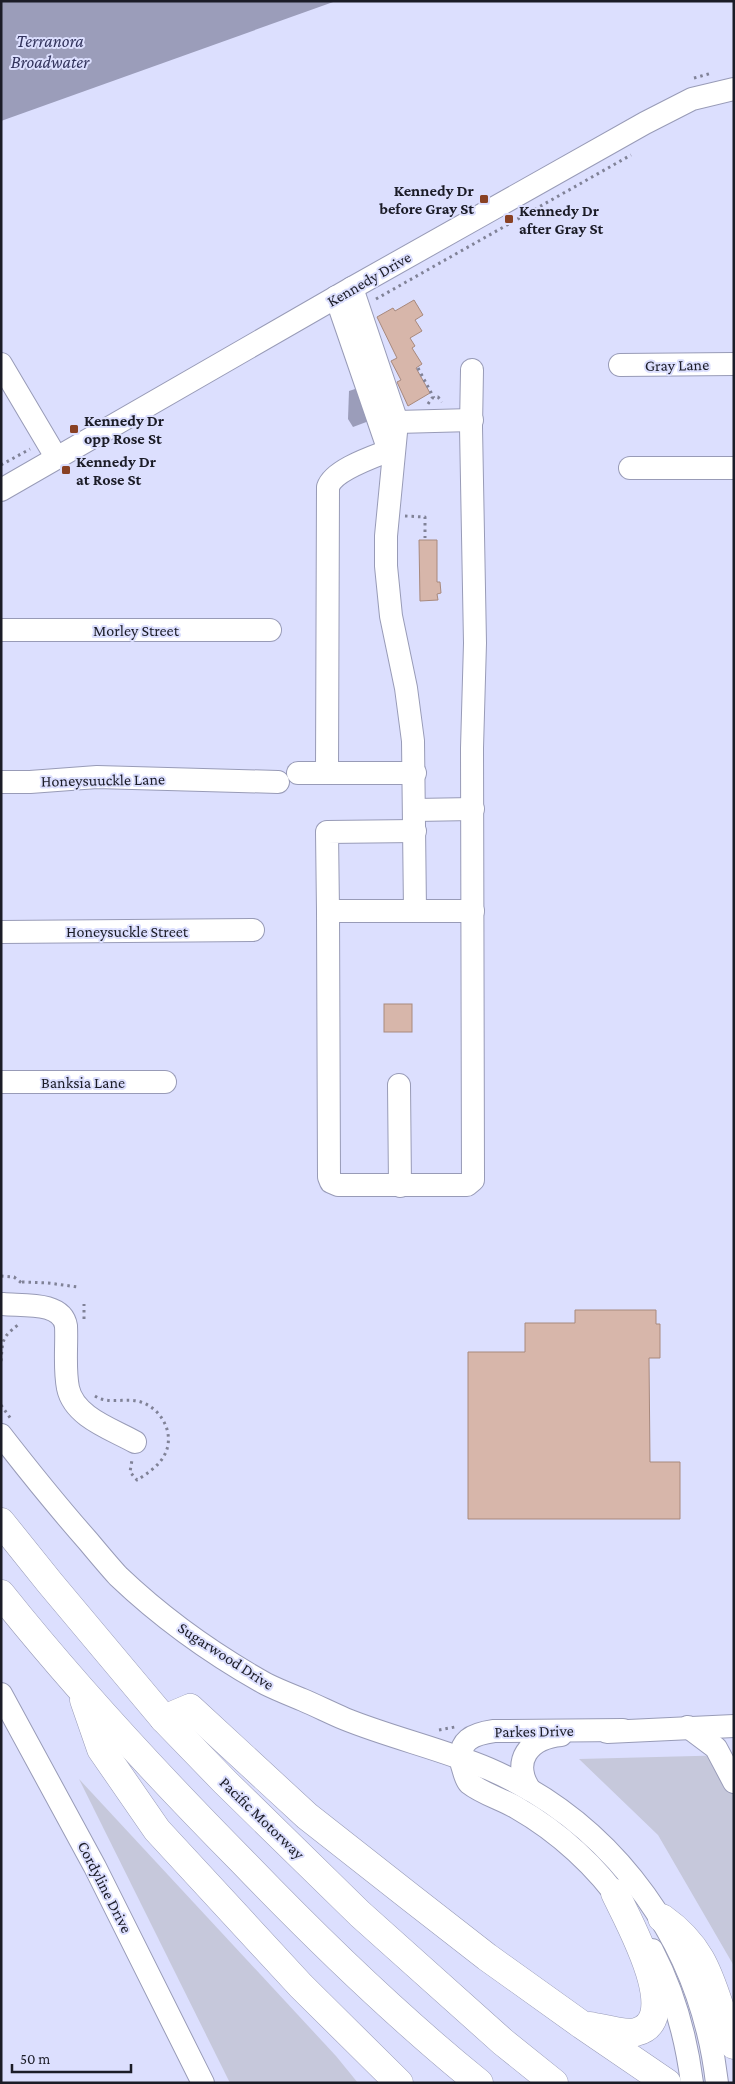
<svg xmlns="http://www.w3.org/2000/svg" width="735" height="2084" font-family="'Crimson Pro',serif">
  <rect width="100%" height="100%" fill="#dcdffe"/>
  <g fill="#c6c8db">
    <polygon points="734,1755 734,1966 658,1835 579,1759"/>
    <polygon points="79,1779 336,2056 358,2083 230,2083"/>
  </g>
  <g fill="#9b9dba">
    <polygon points="1,1 336,1 1,121"/>
    <polygon points="358,388 369,421 353,427 348,419 349,391"/>
  </g>
  <g fill="#d7b6aa" stroke="#a8897d">
    <polygon points="414,300 423,315 415,320 422,331 410,338 415,346 412,348 422,364 416,368 430,393 408,406 397,382 401,380 391,361 397,358 377,317 393,308 395,311"/>
    <polygon points="419,540 437,540 437,582 440,582 441,593 437,594 438,600 420,601"/>
    <rect x="384" y="1004" width="28" height="28"/>
    <polygon points="575,1310 656,1310 656,1324 660,1324 660,1358 649,1358 650,1462 680,1462 680,1519 468,1519 468,1352 525,1352 525,1323 575,1323"/>
  </g>
  <g fill="none" stroke-linecap="round" stroke-linejoin="round">
    <defs>
      <g id="minor">
        <polyline points="352,288 397,422 386,536 386,566 391,616 406,688 413,741 415,911 328,911 329,1177 331,1182 338,1185 467,1185 473,1180 472,748 475,643 471,427 472,370"/>
        <polyline points="336,297 389,451"/>
        <polyline points="1,364 56,457"/>
        <polyline points="620,365 734,364"/>
        <polyline points="383,426 397,422 472,420"/>
        <polyline points="630,468 734,468"/>
        <polyline points="1,490 352,288 645,123 692,99 734,89"/>
        <polyline points="1,630 270,630"/>
        <polyline points="298,773 415,773"/>
        <path d="M327,773L328,487C334,469 376,456 393,449"/>
        <polyline points="1,782 30,782 97,777 278,782"/>
        <polyline points="415,810 473,809"/>
        <polyline points="328,911 327,832 415,831"/>
        <polyline points="415,911 473,911"/>
        <polyline points="1,932 253,930"/>
        <polyline points="1,1082 165,1082"/>
        <polyline points="399,1085 400,1186"/>
        <path d="M3,1304C22,1306 62,1301 66,1326C67,1346 64,1368 68,1388C74,1417 112,1429 135,1442"/>
        <path d="M1,1435C29,1471 58,1507 88,1541C98,1553 108,1565 118,1576C161,1617 214,1655 266,1684C278,1690 291,1695 303,1700C317,1706 331,1713 345,1719C392,1738 442,1749 489,1769C617,1825 701,1945 717,2083"/>
        <polyline points="1,1694 95,1867 203,2083"/>
        <polyline points="688,1727 716,1748 734,1782"/>
        <path d="M623,1730L494,1731C473,1734 457,1740 462,1765C464,1771 465,1778 469,1783C483,1794 502,1799 517,1808C559,1832 597,1867 624,1906"/>
        <polyline points="607,1732 734,1726"/>
        <path d="M530,1790C511,1761 529,1738 561,1735"/>
        <path d="M652,1950C674,1992 686,2036 692,2083"/>
      </g>
      <g id="highway">
        <polyline points="1,1522 50,1583 164,1719 225,1782 360,1914 503,2042 554,2083"/>
        <path d="M1,1594C76,1688 158,1776 242,1861C317,1939 395,2015 479,2083"/>
        <polyline points="84,1700 101,1749 157,1830 301,1986 399,2083"/>
        <polyline points="164,1719 190,1708 307,1816 410,1897 487,1957 582,2025 667,2083"/>
        <path d="M662,1918C713,1954 711,1993 734,2045"/>
        <path d="M590,2026C602,2028 626,2035 636,2032C685,2020 627,1919 615,1893"/>
      </g>
    </defs>
    <use href="#minor" stroke="#989bb7" stroke-width="24"/>
    <use href="#highway" stroke="#989bb7" stroke-width="29"/>
    <g stroke="#808297" stroke-width="3" stroke-dasharray="2.5 4" stroke-linecap="butt">
      <polyline points="694,78 712,73"/>
      <polyline points="376,299 631,155"/>
      <polyline points="418,368 434,398"/>
      <polyline points="428,404 432,398 438,397 442,402"/>
      <polyline points="1,465 30,449"/>
      <polyline points="405,516 425,517 425,538"/>
      <polyline points="1,1276 14,1277 23,1284"/>
      <polyline points="22,1282 48,1283 78,1287"/>
      <polyline points="84,1319 84,1304"/>
      <path d="M1,1361C3,1340 1,1338 18,1325"/>
      <path d="M95,1396C109,1405 126,1397 141,1402C162,1409 175,1434 165,1454C160,1465 147,1474 137,1480L130,1472L132,1460"/>
      <polyline points="1,1405 11,1419"/>
      <polyline points="439,1730 455,1727"/>
    </g>
    <use href="#minor" stroke="#fff" stroke-width="22"/>
    <use href="#highway" stroke="#fff" stroke-width="28"/>
  </g>
  <g fill="#894124" stroke="#dcdffe" stroke-width="2">
    <rect x="479" y="194" width="10" height="10" rx="2.5"/>
    <rect x="504" y="214" width="10" height="10" rx="2.5"/>
    <rect x="69" y="424" width="10" height="10" rx="2.5"/>
    <rect x="61" y="465" width="10" height="10" rx="2.5"/>
  </g>
  <g text-anchor="middle" dominant-baseline="central" stroke-width="4" stroke-linejoin="round" paint-order="stroke">
    <g font-size="16" font-weight="bold" fill="#1b1c27" stroke="#dcdffe" text-anchor="start">
      <text x="474" y="190" text-anchor="end">Kennedy Dr<tspan x="474" dy="18">before Gray St</tspan></text>
      <text x="519" y="210">Kennedy Dr<tspan x="519" dy="18">after Gray St</tspan></text>
      <text x="84" y="420">Kennedy Dr<tspan x="84" dy="18">opp Rose St</tspan></text>
      <text x="76" y="461">Kennedy Dr<tspan x="76" dy="18">at Rose St</tspan></text>
    </g>
    <g font-size="16" fill="#1b1c27" stroke="#dcdffe">
      <text transform="translate(369 279) rotate(-30)">Kennedy Drive</text>
      <text transform="translate(677 365) rotate(-1)">Gray Lane</text>
      <text x="136" y="630">Morley Street</text>
      <text transform="translate(103 780) rotate(-1)">Honeysuuckle Lane</text>
      <text x="127" y="931">Honeysuckle Street</text>
      <text x="83" y="1082">Banksia Lane</text>
      <text transform="translate(226 1656) rotate(33)">Sugarwood Drive</text>
      <text transform="translate(534 1731) rotate(-1)">Parkes Drive</text>
      <text transform="translate(262 1818) rotate(44)">Pacific Motorway</text>
      <text transform="translate(105 1887) rotate(63)">Cordyline Drive</text>
    </g>
    <g font-size="18" font-style="italic" fill="#32335c" stroke="#dcdffe">
      <text x="50" y="41">Terranora<tspan x="50" dy="21">Broadwater</tspan></text>
    </g>
  </g>
  <rect width="735" height="2084" fill="none" stroke="#1b1c27" stroke-width="5"/>
  <path d="M12 2064v8h119v-8" fill="none" stroke="#1b1c27" stroke-width="2.5"/>
  <text x="20" y="2064" font-size="15" fill="#1b1c27" stroke="#dcdffe" stroke-width="4" paint-order="stroke">50 m</text>
</svg>
